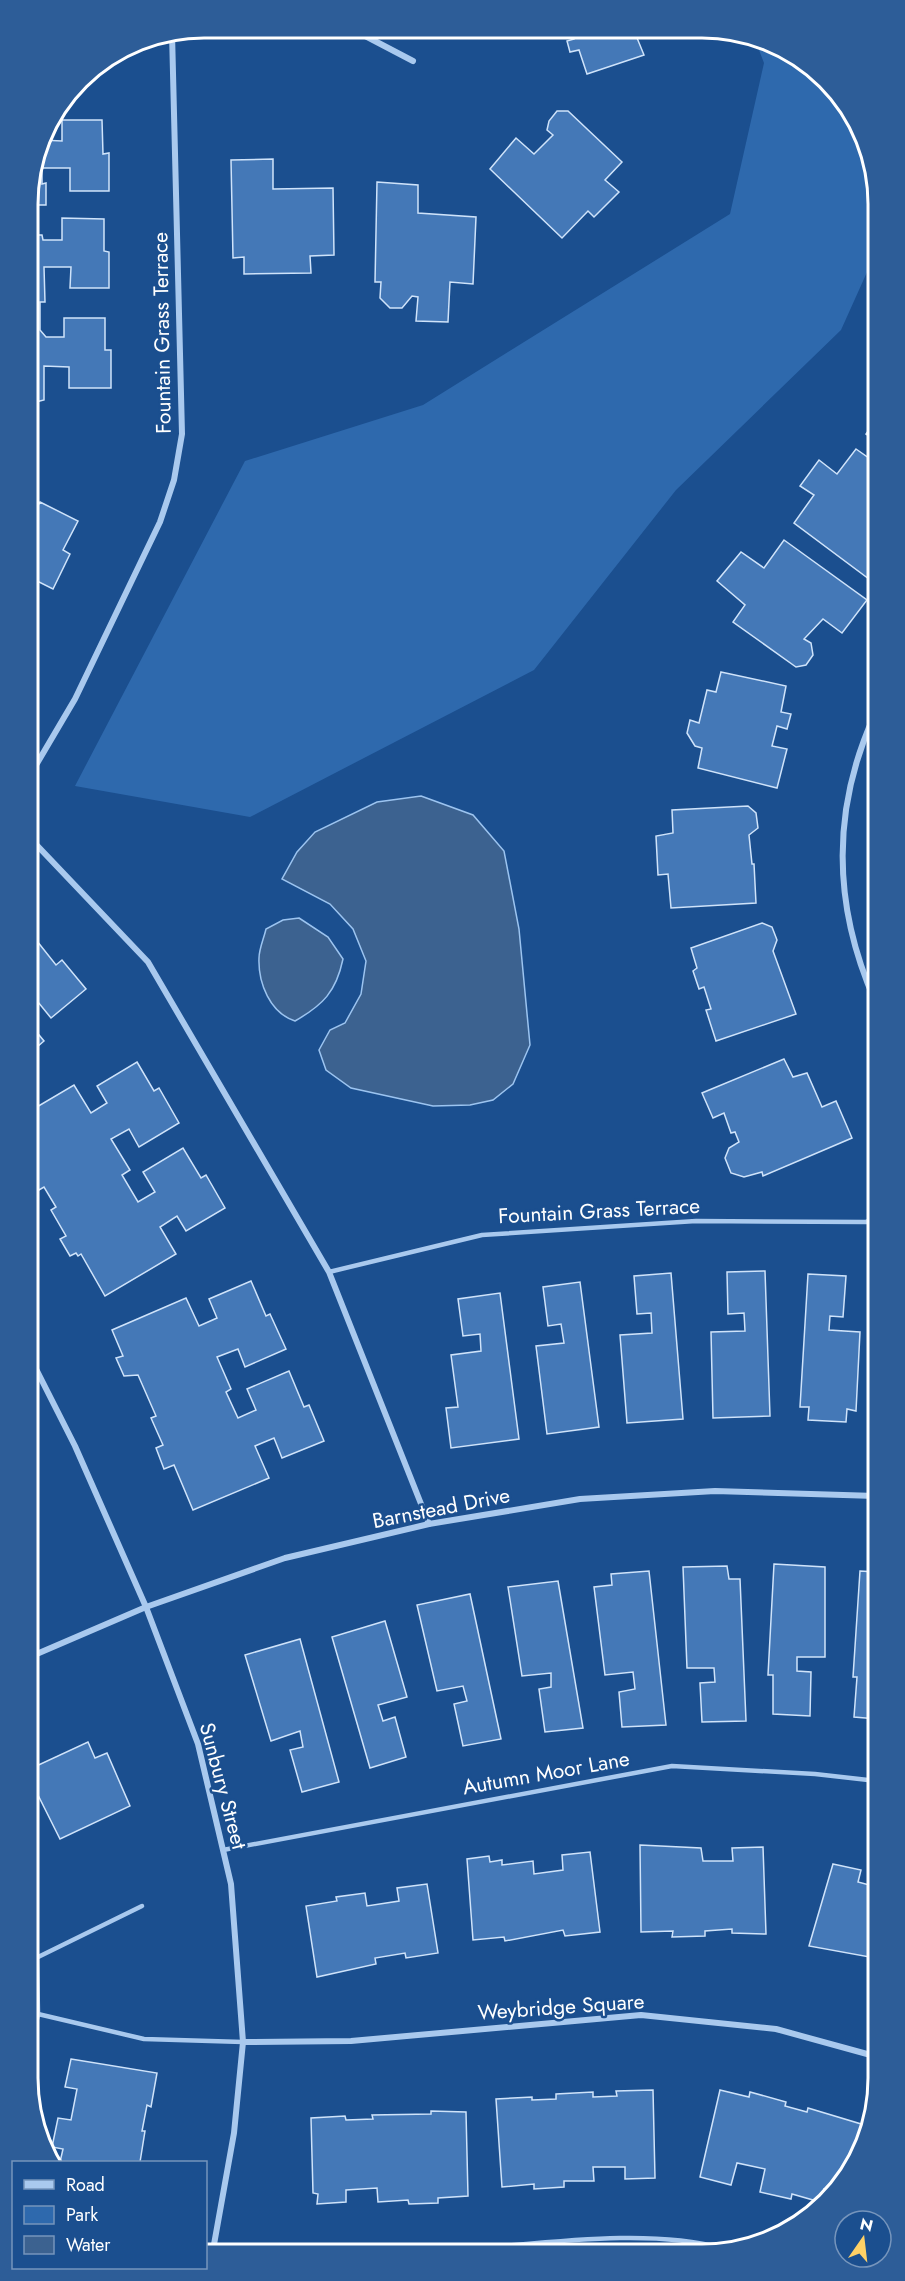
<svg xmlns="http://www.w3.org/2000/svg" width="905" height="2281" font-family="Jost,sans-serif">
  <rect width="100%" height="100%" fill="#1b4f8f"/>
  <polygon fill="#2e69ad" points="754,37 780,45 826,78 872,158 872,261 841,330 676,490 534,670 250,817 75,786 245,461 423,405 730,214 764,63"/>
  <g fill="#3c6290" stroke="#9cc4f0" stroke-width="1.5">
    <polygon points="421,796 473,815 504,851 519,929 530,1045 513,1084 493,1100 470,1105 433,1106 351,1088 326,1070 319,1050 330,1030 345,1023 361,994 366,961 353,929 330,904 282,879 297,852 315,832 377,802"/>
    <path d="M299,918L328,937L343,959C336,992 323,1005 295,1021C270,1013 258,983 259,958C259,949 264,938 266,929L283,920Z"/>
  </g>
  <g fill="#4478b7" stroke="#cfe3fa" stroke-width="1.5">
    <polygon points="571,29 645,30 635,33 644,55 587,74 579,50 570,52 567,41 574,39"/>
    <polygon points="557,111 568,111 622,162 605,180 619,192 594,217 588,211 562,238 490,169 516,138 534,154 553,135 547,130 549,121"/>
    <polygon points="62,120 102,120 103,154 109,153 109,191 70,191 70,168 42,168 42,184 46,183 46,205 37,205 37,235 42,235 43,240 62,240 62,218 104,219 104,251 109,252 109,288 70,288 71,267 44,267 45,302 40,302 40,330 46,337 64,337 64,318 105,318 105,350 111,350 111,388 69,388 69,367 44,366 44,400 28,404 27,192 41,140 62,141"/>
    <polygon points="273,159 273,189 333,188 334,255 310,256 311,273 244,274 244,257 233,258 231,160"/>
    <polygon points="377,182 418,185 418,213 476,217 473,284 450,282 448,322 416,321 418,297 412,296 402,308 390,308 380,298 381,282 375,282"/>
    <polygon points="873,424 873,439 866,434"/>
    <polygon points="856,449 873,461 873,582 794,523 814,495 800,486 819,460 837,474"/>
    <polygon points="40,502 78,521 63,550 70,554 53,589 29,577 28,518 31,519"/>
    <polygon points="784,540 867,600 842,633 823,619 804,639 811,643 813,655 806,665 796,667 733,622 745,605 717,581 741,552 764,568"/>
    <polygon points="29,605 36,609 29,623"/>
    <polygon points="721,672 786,686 781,712 791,714 787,729 777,726 772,746 787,749 777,788 698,768 702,748 695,746 687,733 690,720 699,723 707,690 716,692"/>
    <polygon points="748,806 756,813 758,828 749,835 752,864 754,864 756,903 671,908 668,874 658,875 656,836 673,833 672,810"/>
    <polygon points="762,923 772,927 777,940 773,951 796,1014 716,1041 706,1010 711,1009 704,987 699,989 693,971 697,968 691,948"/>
    <polygon points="33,936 56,965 62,960 86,989 51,1018 38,1002 30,1008 30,939"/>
    <polygon points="30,1024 44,1041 30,1053"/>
    <polygon points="784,1059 793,1077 807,1073 822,1107 836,1101 852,1138 763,1176 762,1172 744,1177 731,1173 725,1158 729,1148 739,1142 735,1132 731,1133 724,1113 713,1118 702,1093"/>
    <polygon points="137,1062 154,1091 159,1088 179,1123 139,1147 129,1129 111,1139 130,1170 122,1175 138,1202 155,1192 143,1172 183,1148 201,1178 206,1175 225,1208 186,1231 177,1216 160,1227 176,1254 105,1296 81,1254 78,1256 76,1253 70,1256 60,1239 66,1236 51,1210 56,1207 44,1187 39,1190 30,1176 30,1111 74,1085 91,1113 107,1103 97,1086"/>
    <polygon points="765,1271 770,1416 713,1418 711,1332 745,1331 744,1313 728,1314 727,1272"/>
    <polygon points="671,1273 683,1419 627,1423 620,1335 652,1333 651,1313 637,1314 634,1276"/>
    <polygon points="808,1274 846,1276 843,1317 830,1316 829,1330 860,1332 856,1411 847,1409 846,1422 808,1420 809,1407 800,1407"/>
    <polygon points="251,1281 266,1316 270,1314 286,1349 245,1367 238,1349 217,1357 231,1389 226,1392 238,1418 256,1410 247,1389 289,1371 304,1407 309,1405 324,1441 282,1458 274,1438 255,1446 269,1478 193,1510 174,1465 164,1469 156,1448 163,1445 151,1418 156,1416 138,1375 124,1376 116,1358 123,1356 112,1330 186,1298 199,1326 217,1318 209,1299"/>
    <polygon points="580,1282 599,1427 547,1434 536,1346 564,1343 561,1324 548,1326 543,1287"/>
    <polygon points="500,1293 519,1439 451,1448 446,1408 458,1407 451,1355 481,1351 480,1334 463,1336 458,1299"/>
    <polygon points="774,1564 825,1567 825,1657 797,1657 797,1671 811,1672 810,1716 773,1714 773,1675 768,1675"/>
    <polygon points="727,1566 729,1579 740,1579 746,1721 702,1722 700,1683 715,1682 714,1668 687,1668 683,1567"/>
    <polygon points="649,1571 666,1725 622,1727 619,1692 635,1689 633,1672 605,1675 594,1587 612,1585 611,1574"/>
    <polygon points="860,1571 876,1572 877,1719 854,1717 857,1677 853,1677"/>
    <polygon points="558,1581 583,1728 545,1732 539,1689 551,1687 551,1673 522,1676 508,1587"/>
    <polygon points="470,1594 501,1739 463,1746 454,1704 467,1701 463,1686 437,1691 417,1605"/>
    <polygon points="385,1621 407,1697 378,1705 383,1721 395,1717 406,1757 370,1768 332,1637"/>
    <polygon points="300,1639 339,1782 302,1792 290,1750 303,1747 300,1731 271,1741 245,1655"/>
    <polygon points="88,1742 95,1758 107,1753 130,1806 60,1839 32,1783 32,1768"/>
    <polygon points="640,1845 701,1848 703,1861 733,1861 732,1848 763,1847 766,1934 732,1933 732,1929 705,1931 705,1936 672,1937 673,1931 641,1932"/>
    <polygon points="590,1852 600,1932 565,1936 563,1930 505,1941 504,1937 473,1940 467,1859 489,1856 490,1862 502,1860 502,1865 533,1861 534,1874 563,1870 562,1855"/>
    <polygon points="833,1864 861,1870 858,1882 877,1887 877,1964 868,1962 870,1957 809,1946"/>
    <polygon points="427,1884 438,1953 406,1958 405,1953 375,1958 376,1964 317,1977 306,1906 337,1901 336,1897 365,1893 367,1906 399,1901 397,1888"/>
    <polygon points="71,2059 157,2073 151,2107 147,2105 142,2131 145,2131 140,2162 60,2162 63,2149 52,2147 58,2118 71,2120 77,2089 65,2087"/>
    <polygon points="653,2090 655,2178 625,2179 625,2167 593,2167 594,2181 564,2181 564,2187 534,2189 534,2184 502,2187 496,2099 532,2097 532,2100 556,2099 556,2094 593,2092 593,2097 617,2096 616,2091"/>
    <polygon points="720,2090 749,2097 750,2092 786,2102 785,2106 807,2112 808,2108 868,2126 870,2123 865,2145 835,2192 824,2189 820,2202 792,2194 791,2199 760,2192 765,2169 737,2163 731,2185 700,2177"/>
    <polygon points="431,2111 466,2112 468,2196 438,2198 438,2203 409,2204 408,2200 378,2202 377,2188 346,2190 346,2202 317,2204 318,2194 313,2193 311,2118 345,2116 346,2120 373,2119 372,2115 431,2114"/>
  </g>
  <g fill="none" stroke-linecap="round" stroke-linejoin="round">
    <g stroke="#a9c9ee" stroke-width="4.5">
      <polyline points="329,1272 482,1235 696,1221 866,1222 875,1219"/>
      <polyline points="223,1850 672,1766 815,1774 877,1781"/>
      <polyline points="32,1960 142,1906"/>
      <polyline points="38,2014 144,2039 243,2042"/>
      <polyline points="33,2038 38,2014 37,1958"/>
      <path d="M470,2249C547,2243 648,2228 722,2248"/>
    </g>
    <g stroke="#a9c9ee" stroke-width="6">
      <polyline points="350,28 413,61"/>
      <path d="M874,716C831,811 833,906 875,1001"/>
      <polyline points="29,777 75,699 160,522 174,480 182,434 172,33"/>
      <polyline points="29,837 148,962 329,1272 429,1524"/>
      <polyline points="31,1359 75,1446 146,1607 198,1744 231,1884 243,2042 234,2133 213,2250"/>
      <polyline points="32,1656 146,1607 285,1558 429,1524 580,1499 715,1491 876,1496"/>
      <polyline points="243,2042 351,2041 641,2015 776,2029 878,2057"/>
    </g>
  </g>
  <g text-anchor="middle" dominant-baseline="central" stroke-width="5" stroke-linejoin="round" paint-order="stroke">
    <g font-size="21" fill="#fff" stroke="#1b4f8f">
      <text transform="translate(162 333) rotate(-91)">Fountain Grass Terrace</text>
      <text transform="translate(599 1211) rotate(-3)">Fountain Grass Terrace</text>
      <text transform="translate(441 1508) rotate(-11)">Barnstead Drive</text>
      <text transform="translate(546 1773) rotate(-10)">Autumn Moor Lane</text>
      <text transform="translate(223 1786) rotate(75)">Sunbury Street</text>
      <text transform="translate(561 2007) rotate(-4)">Weybridge Square</text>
    </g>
  </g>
  <path d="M0 0H905V2281H0ZM204 38H702A166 166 0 0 1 868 204V2078A166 166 0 0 1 702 2244H204A166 166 0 0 1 38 2078V204A166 166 0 0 1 204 38Z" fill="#2d5d98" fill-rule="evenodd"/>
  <path fill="none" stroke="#fff" stroke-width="3" d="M204 38H702A166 166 0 0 1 868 204V2078A166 166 0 0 1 702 2244H204A166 166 0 0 1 38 2078V204A166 166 0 0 1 204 38Z"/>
  <rect x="12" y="2161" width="195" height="108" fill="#1b4f8f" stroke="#7695bc" stroke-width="1.5"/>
  <rect x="24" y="2180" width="30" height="9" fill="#a9c9ee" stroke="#7695bc" stroke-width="1.5"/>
  <text x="66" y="2191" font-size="18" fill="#ffffff">Road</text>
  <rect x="24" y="2206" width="30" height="18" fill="#2e69ad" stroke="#7695bc" stroke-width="1.5"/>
  <text x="66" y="2221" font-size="18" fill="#ffffff">Park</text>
  <rect x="24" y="2236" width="30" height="18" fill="#3c6290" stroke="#7695bc" stroke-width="1.5"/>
  <text x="66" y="2251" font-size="18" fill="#ffffff">Water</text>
  <g transform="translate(863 2239) rotate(14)"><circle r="28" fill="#1b4f8f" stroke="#7695bc" stroke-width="1.5"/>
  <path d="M0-4.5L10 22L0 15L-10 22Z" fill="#ffd166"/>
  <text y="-9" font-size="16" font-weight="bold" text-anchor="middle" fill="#ffffff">N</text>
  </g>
</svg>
